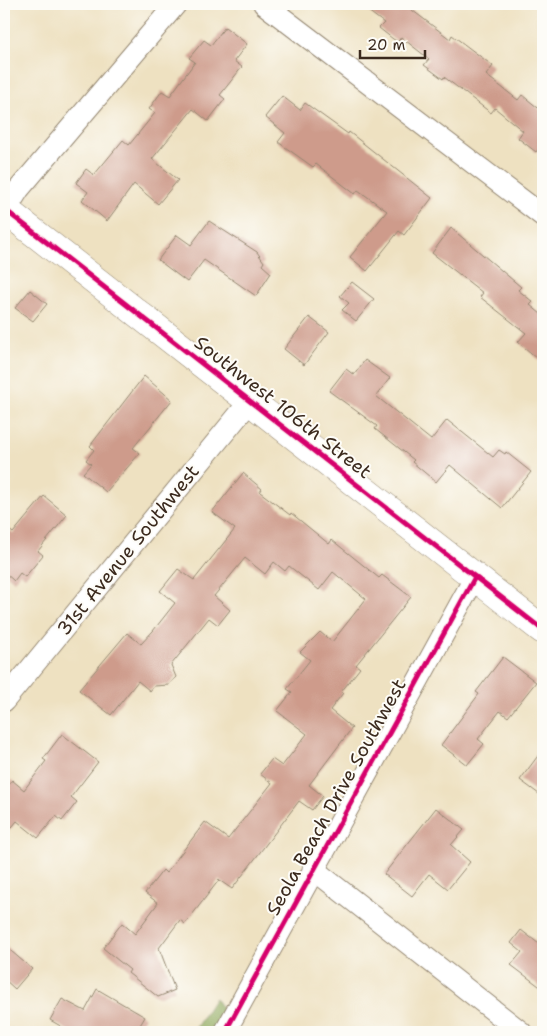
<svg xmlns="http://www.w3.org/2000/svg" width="547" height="1036" font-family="'Shantell Sans',sans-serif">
  <rect width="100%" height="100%" fill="#fdfcf7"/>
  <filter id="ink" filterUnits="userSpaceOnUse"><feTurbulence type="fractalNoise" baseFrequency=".02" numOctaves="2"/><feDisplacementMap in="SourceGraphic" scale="10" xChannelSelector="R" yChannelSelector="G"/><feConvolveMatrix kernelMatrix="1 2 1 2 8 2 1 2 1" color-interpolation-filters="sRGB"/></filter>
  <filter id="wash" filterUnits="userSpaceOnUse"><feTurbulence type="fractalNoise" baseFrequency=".0096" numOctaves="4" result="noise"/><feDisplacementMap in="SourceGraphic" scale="20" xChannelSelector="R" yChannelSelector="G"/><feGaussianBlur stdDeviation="1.12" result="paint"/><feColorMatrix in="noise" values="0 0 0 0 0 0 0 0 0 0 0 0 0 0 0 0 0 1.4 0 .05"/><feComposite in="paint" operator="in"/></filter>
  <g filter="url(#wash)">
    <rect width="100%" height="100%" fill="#eee1c1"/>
    <polygon fill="#8ba657" stroke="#63683a" points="215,998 238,1032 193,1032"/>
    <g id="blocks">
      <g fill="#ce9b8b">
        <polygon points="359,4 404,4 450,39 452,35 493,66 486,75 518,100 522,95 543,112 543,143 536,152 518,138 523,131 495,108 491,113 444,77 443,79 424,65 429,59 401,37 398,42 393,39 379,28 384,23"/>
        <polygon points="225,27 247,44 234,61 242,67 220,95 225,99 208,121 193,109 152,159 178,180 158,204 134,184 107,221 82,200 88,192 76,183 86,169 94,175 123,140 129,145 155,113 149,109 162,91 170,96 195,62 189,58 204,40 211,45"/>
        <polygon points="282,96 300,110 305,103 348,134 349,132 432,198 404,235 399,231 367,271 350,257 387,211 358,190 355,194 316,164 313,167 278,142 285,133 265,117"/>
        <polygon points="209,221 257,252 264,262 262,265 271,273 256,296 204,260 187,282 158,260 177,235 191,245"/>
        <polygon points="451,228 521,287 518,290 533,302 530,305 541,314 543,311 543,363 518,342 526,333 480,297 483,293 432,253"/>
        <polygon points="352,282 374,299 356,321 342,310 349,303 340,296"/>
        <polygon points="30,290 47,304 33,321 15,308"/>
        <polygon points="309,317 329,332 304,365 284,349"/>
        <polygon points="365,360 390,378 376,396 431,440 447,420 493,457 499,450 505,454 506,452 531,472 502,508 450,465 436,482 412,462 414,460 375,429 377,426 329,391 346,369 354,375"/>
        <polygon points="144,376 172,400 133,448 140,453 106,492 83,473 91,464 86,460 94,450 90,446"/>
        <polygon points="243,473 262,489 260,492 290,515 291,513 329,544 332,540 379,578 382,575 411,597 356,665 360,668 341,692 343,693 330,710 352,728 309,785 323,796 312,810 299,801 232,889 219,880 185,924 180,920 159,948 175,990 158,997 128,973 130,970 103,948 122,923 135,934 158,903 145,893 163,870 166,873 205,822 228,839 272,783 260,774 272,759 282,766 307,734 277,711 292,692 287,689 310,660 300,652 320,632 332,642 366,599 333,572 319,590 289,566 285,571 274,562 265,574 245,558 214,596 230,610 218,625 209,618 171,665 176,677 169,685 154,686 150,691 138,681 111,715 79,690 127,633 141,644 153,631 175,603 160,591 178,569 194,580 235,529 212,512"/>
        <polygon points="44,496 67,515 38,551 43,555 25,577 20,573 14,581 4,572 4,526 13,533"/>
        <polygon points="503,657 536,682 508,717 500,711 478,739 484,744 467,765 441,745 479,694 476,692"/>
        <polygon points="62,734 98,762 71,797 77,802 62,821 56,816 38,838 17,821 4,837 4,790 12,780 24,790 46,761 43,759"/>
        <polygon points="543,749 543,797 520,780"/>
        <polygon points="436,808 464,830 451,845 470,862 448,889 429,874 412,896 384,874"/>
        <polygon points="521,930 543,947 543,989 511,965 522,952 511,943"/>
        <polygon points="4,945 32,969 15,989 4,979"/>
        <polygon points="97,989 145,1017 136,1032 71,1032 50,1020 62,999 85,1011"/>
      </g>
    </g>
  </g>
  <g filter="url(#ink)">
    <use href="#blocks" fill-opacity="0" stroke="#948670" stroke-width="1"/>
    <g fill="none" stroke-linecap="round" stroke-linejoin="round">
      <defs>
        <g id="street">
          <polyline points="264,4 543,216"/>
          <polyline points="4,213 19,189 176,4"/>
          <polyline points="4,701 251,400"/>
          <polyline points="313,869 521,1032"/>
          <polyline points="225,1032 475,577"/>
        </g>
        <polyline id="secondary" points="4,209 543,630"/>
      </defs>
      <use href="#street" stroke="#948670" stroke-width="23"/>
      <use href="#secondary" stroke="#948670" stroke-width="29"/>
      <use href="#street" stroke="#fff" stroke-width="21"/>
      <use href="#secondary" stroke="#fff" stroke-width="28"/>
      <defs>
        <g id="cycleway">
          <polyline points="4,209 543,630"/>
          <polyline points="225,1032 475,577"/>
        </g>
      </defs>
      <use href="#cycleway" stroke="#fdfcf7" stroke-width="8"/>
      <use href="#cycleway" stroke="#d6006c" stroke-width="5"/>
    </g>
  </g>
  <g text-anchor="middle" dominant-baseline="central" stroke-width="4" stroke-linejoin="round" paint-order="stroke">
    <g font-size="19" fill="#3b2a1e" stroke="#fdfcf7">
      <text transform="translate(283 407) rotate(38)">Southwest 106th Street</text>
      <text transform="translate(128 550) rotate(-51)">31st Avenue Southwest</text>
      <text transform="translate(336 797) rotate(-61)">Seola Beach Drive Southwest</text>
    </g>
  </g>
  <rect width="547" height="1036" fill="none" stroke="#fdfcf7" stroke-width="20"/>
  <path d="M360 50v8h65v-8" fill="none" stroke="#3b2a1e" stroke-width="2.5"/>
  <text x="367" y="50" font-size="15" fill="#3b2a1e" stroke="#fdfcf7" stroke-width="4" paint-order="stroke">20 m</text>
</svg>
